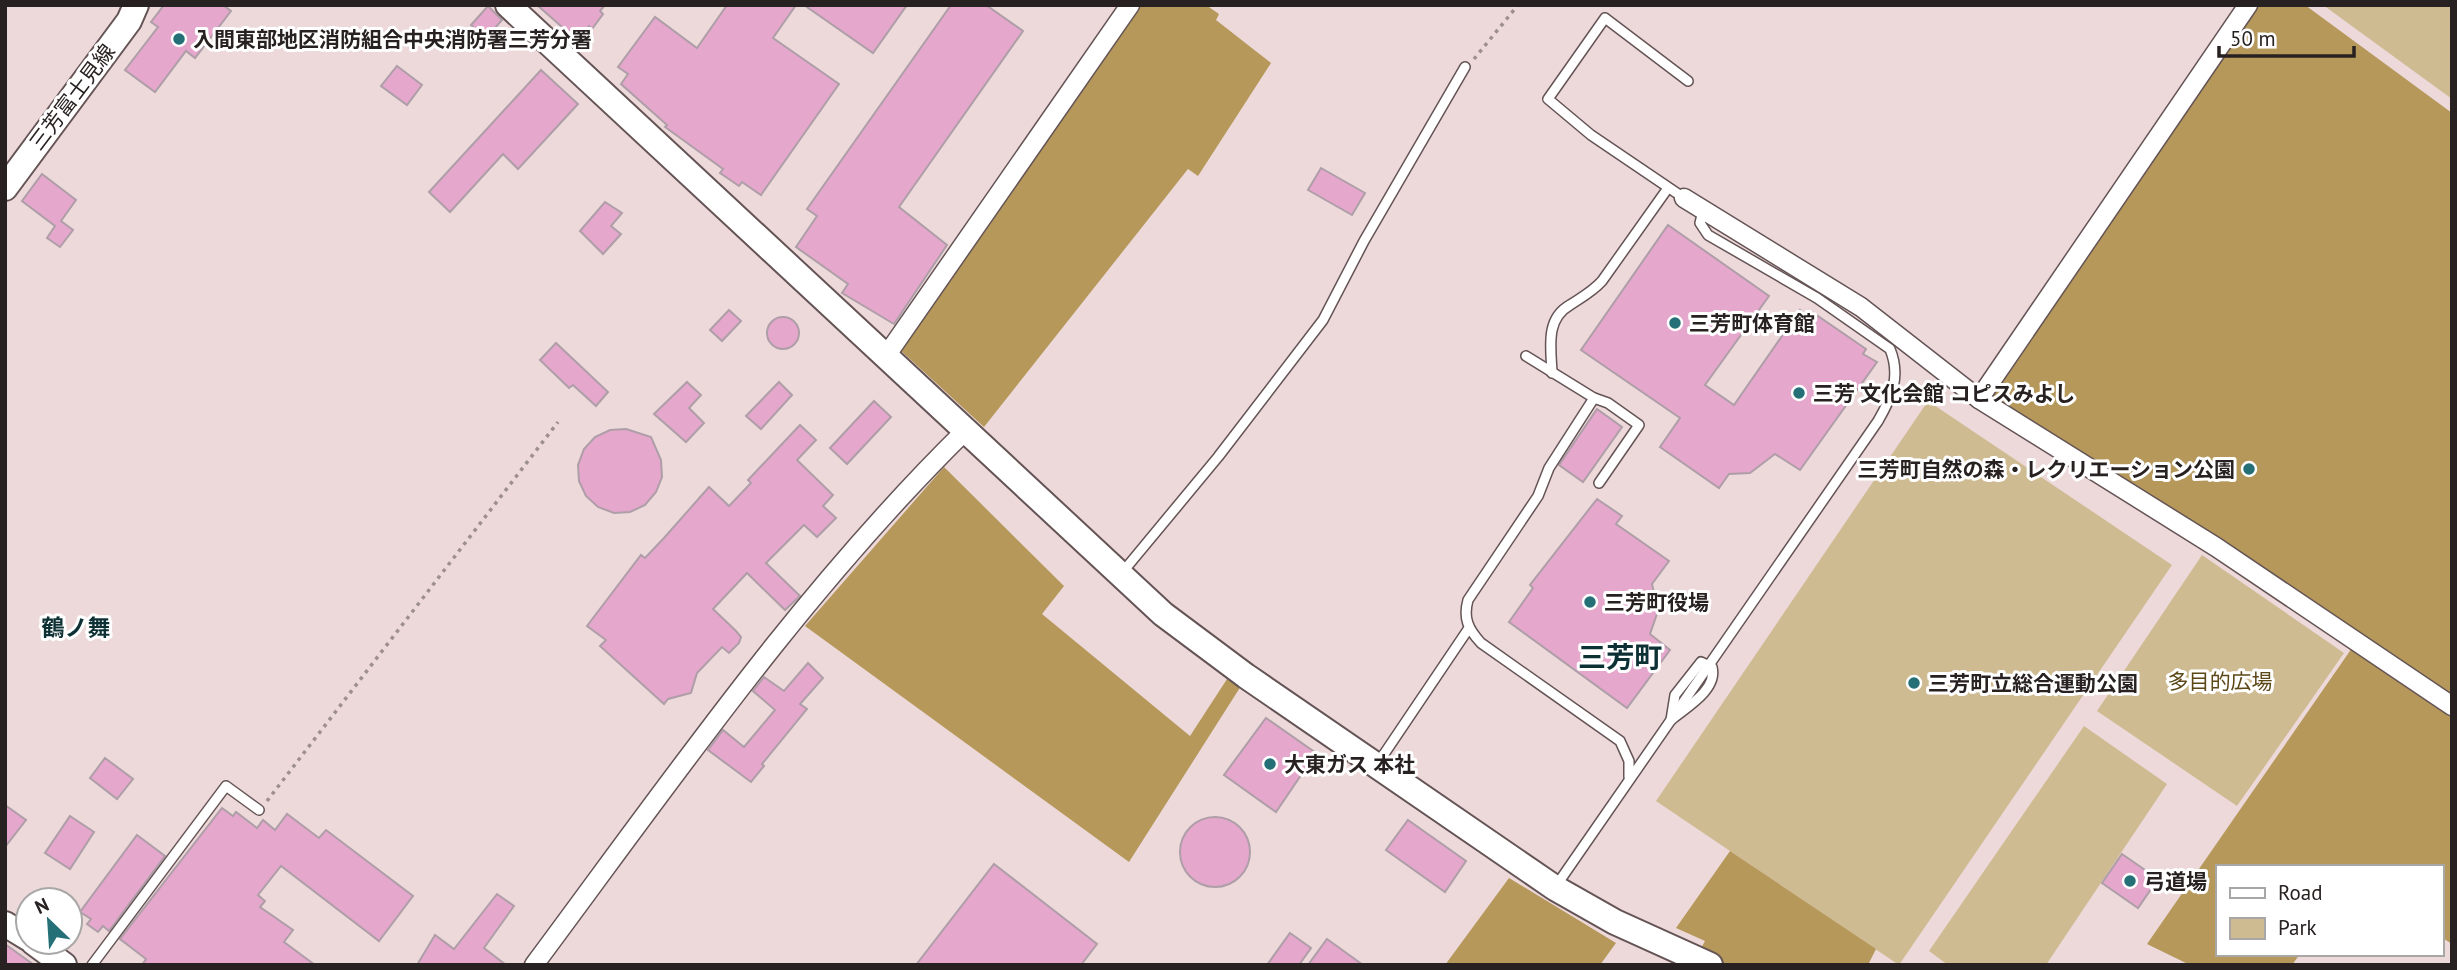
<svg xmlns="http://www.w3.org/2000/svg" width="2457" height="970" font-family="'PT Sans','Noto Sans JP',sans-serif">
  <rect width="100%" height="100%" fill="#edd9da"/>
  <g fill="#cfbb92">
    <polygon points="2323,5 2452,5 2452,99"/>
    <polygon points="1928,401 2172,565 1899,965 1656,801"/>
    <polygon points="2202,555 2344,653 2237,806 2097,711"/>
    <polygon points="2084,726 2167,784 2046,965 1948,965 1929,951"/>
  </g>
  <g fill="#b5985a">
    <polygon points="1139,5 1206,5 1219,14 1216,20 1271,63 1198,176 1188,169 984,427 899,349"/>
    <polygon points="2258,5 2305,5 2452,113 2452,944 2441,937 2441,867 2217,867 2217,954 2300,954 2292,965 2190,965 2147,944 2361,635 1988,395"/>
    <polygon points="944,467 1064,586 1042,614 1190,736 1229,676 1241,686 1129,862 805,626"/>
    <polygon points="1730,851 1876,949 1868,965 1692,965 1705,941 1676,928"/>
    <polygon points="1509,878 1616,943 1600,965 1445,965"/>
  </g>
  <g fill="#e6a7cd" stroke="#ae9ea7" stroke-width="2">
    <polygon points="164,5 223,5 231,11 195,58 186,51 155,92 125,70 158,27 151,22"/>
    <polygon points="537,5 605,5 600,11 603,14 592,29 589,26 578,41"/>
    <polygon points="727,5 796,5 773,38 839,84 761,195 742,182 739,186 720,173 723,169 665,127 667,125 621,84 628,74 618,67 655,17 697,48"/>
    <polygon points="804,5 907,5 873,53"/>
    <polygon points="951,5 986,5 1023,31 899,207 947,245 894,324 842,293 848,284 796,247 817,216 807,209"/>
    <polygon points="488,6 502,20 486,38 471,25"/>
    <polygon points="397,66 422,85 407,105 381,86"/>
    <polygon points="541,70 578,104 518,169 503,154 450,212 429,192"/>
    <polygon points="1321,168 1365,193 1352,215 1308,190"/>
    <polygon points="42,174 76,200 61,221 73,230 60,247 47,238 55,226 22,201"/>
    <polygon points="605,202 622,213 611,226 621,234 603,254 580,231"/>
    <polygon points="1668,225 1769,296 1705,385 1734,405 1800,310 1809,317 1812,312 1866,349 1863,354 1877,362 1800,470 1775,454 1750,473 1729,474 1719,488 1660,447 1680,418 1581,350"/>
    <polygon points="729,310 741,321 722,341 710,330"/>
    <circle cx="783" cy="333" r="16"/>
    <polygon points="556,343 608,392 596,406 573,385 569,388 540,360"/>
    <polygon points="687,382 701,395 689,408 704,423 686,442 654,414"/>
    <polygon points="779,382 792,395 761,429 746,416"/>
    <polygon points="874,401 891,417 847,464 830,448"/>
    <polygon points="1597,409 1622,427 1583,482 1559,465"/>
    <polygon points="800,425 816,440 797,460 833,495 823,506 836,518 817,537 804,525 766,563 800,596 785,610 747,573 713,609 736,631 741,637 739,643 729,653 722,647 697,673 691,693 668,699 664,704 600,646 606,640 587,626 641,555 645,558 664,538 709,487 729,506 751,483 748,480"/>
    <polygon points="626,429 651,437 661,460 662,477 656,492 645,505 630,512 614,513 598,507 586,496 579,481 578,465 584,449 595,437 610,430"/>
    <polygon points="1597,499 1622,516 1616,524 1669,561 1652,584 1658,611 1650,634 1670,650 1627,708 1509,622 1533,588 1530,585"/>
    <polygon points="808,663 823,678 800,704 807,709 762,764 764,766 751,782 708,750 723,730 744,747 775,710 753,691 764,677 784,691"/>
    <polygon points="1266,718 1316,753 1276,812 1224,775"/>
    <polygon points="105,758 133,779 117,799 90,778"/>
    <polygon points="5,805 26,820 5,847"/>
    <polygon points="222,808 233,816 236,812 257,828 263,820 275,830 287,814 319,838 326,830 413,896 379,941 281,866 258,895 265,901 260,907 293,930 284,942 315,965 142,965 146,959 120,939"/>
    <polygon points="70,816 94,832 70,869 45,853"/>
    <circle cx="1215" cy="852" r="35"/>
    <polygon points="1408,820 1466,861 1445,892 1386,850"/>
    <polygon points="137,835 165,856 109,931 103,926 98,932 87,924 91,919 80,912"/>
    <polygon points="2122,854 2158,879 2138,908 2102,883"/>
    <polygon points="994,864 1097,944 1081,965 916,965"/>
    <polygon points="497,894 514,906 484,948 506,965 417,965 435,935 454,949"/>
    <polygon points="1290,933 1311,948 1299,965 1267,965"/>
    <polygon points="1327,939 1363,965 1308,965"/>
    <polygon points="5,944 34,965 5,965"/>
  </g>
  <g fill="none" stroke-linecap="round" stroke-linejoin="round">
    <defs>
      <g id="lane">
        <polyline points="1684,198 1591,135 1548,99 1605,18 1688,81"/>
        <path d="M1526,356L1594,398L1549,468L1538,496L1468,600C1463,618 1468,629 1481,643L1620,741L1629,761V777"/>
        <path d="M1552,373C1551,348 1545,319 1570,305C1582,297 1592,292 1602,281L1668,188"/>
        <polyline points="1594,398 1608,403 1639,425 1599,483"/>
        <polyline points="1121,574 1218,457 1323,320 1364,241 1465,67"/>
        <path d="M1701,662L1712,667C1718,690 1685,708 1671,720L1675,695Z"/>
        <polyline points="1378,763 1469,628"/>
        <path d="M1556,886L1878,421C1892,397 1901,376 1890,349L1817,298L1708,235L1700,223L1703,211"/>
        <polyline points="92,965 226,786 259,810"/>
      </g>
      <g id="street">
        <polyline points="1684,198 1861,307 1979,399 2216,547 2452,706"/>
        <polyline points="886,356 1130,5"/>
        <polyline points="1979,399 2248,5"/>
        <path d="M534,965C671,781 802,591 966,430"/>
      </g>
      <g id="secondary">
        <polyline points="508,5 1163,614 1246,676 1555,888 1615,922 1710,965"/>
        <polyline points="5,188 129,21 136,5"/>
        <polyline points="5,924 28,938"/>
        <polyline points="33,942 64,965"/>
      </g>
    </defs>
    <use href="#lane" stroke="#655455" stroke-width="12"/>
    <use href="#street" stroke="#655455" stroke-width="21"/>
    <use href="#secondary" stroke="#655455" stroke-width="28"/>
    <g stroke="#9d8e8f" stroke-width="3.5" stroke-dasharray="3.5 5" stroke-linecap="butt">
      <polyline points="1474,59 1518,5"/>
      <polyline points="267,801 558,422"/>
    </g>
    <use href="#lane" stroke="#fff" stroke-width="9"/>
    <use href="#street" stroke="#fff" stroke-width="18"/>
    <use href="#secondary" stroke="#fff" stroke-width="24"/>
  </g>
  <g fill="#256f77" stroke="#fff" stroke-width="2.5">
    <circle cx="179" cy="39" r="7"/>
    <circle cx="1675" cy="323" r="7"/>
    <circle cx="1799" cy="393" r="7"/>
    <circle cx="2249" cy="469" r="7"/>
    <circle cx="1590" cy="602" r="7"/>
    <circle cx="1914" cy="683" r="7"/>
    <circle cx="1270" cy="764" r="7"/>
    <circle cx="2130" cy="881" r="7"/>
  </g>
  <g text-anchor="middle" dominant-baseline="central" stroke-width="6" stroke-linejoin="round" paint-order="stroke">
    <g font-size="21" font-weight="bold" fill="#282121" stroke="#fff" text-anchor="start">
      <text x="193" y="39">入間東部地区消防組合中央消防署三芳分署</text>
      <text x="1689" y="323">三芳町体育館</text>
      <text x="1813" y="393">三芳 文化会館 コピスみよし</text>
      <text x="2235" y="469" text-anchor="end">三芳町自然の森・レクリエーション公園</text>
      <text x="1604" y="602">三芳町役場</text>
      <text x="1928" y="683">三芳町立総合運動公園</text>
      <text x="1284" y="764">大東ガス 本社</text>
      <text x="2144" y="881">弓道場</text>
    </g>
    <g font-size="21" fill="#282121" stroke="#fff">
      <text transform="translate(72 97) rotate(-53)">三芳富士見線</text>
    </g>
    <g font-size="21" fill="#5c4717" stroke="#fff">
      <text x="2220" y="681">多目的広場</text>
    </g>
    <g font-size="23" font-weight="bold" fill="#0d3034" stroke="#fff">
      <text x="76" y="627">鶴ノ舞</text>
    </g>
    <g font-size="28" font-weight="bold" fill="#0d3034" stroke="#fff">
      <text x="1620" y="656">三芳町</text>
    </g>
  </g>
  <rect width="2457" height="970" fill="none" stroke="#282121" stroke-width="14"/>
  <rect x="2216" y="865" width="228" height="91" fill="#ffffff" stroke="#a9a6a6" stroke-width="2"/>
  <rect x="2230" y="888" width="35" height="10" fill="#ffffff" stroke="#a9a6a6" stroke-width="2"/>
  <text x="2278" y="900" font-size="21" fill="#282121">Road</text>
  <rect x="2230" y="918" width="35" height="21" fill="#cfbb92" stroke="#a9a6a6" stroke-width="2"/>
  <text x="2278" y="935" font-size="21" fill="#282121">Park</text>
  <g transform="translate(49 921) rotate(335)"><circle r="33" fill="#ffffff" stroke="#a9a6a6" stroke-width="2"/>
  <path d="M0-5L12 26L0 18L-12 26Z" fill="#256f77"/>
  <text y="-10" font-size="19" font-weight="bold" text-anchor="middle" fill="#282121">N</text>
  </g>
  <path d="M2219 46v10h135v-10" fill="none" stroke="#282121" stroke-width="3.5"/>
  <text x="2230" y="46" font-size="21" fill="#282121" stroke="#ffffff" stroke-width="5" paint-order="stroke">50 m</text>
</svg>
